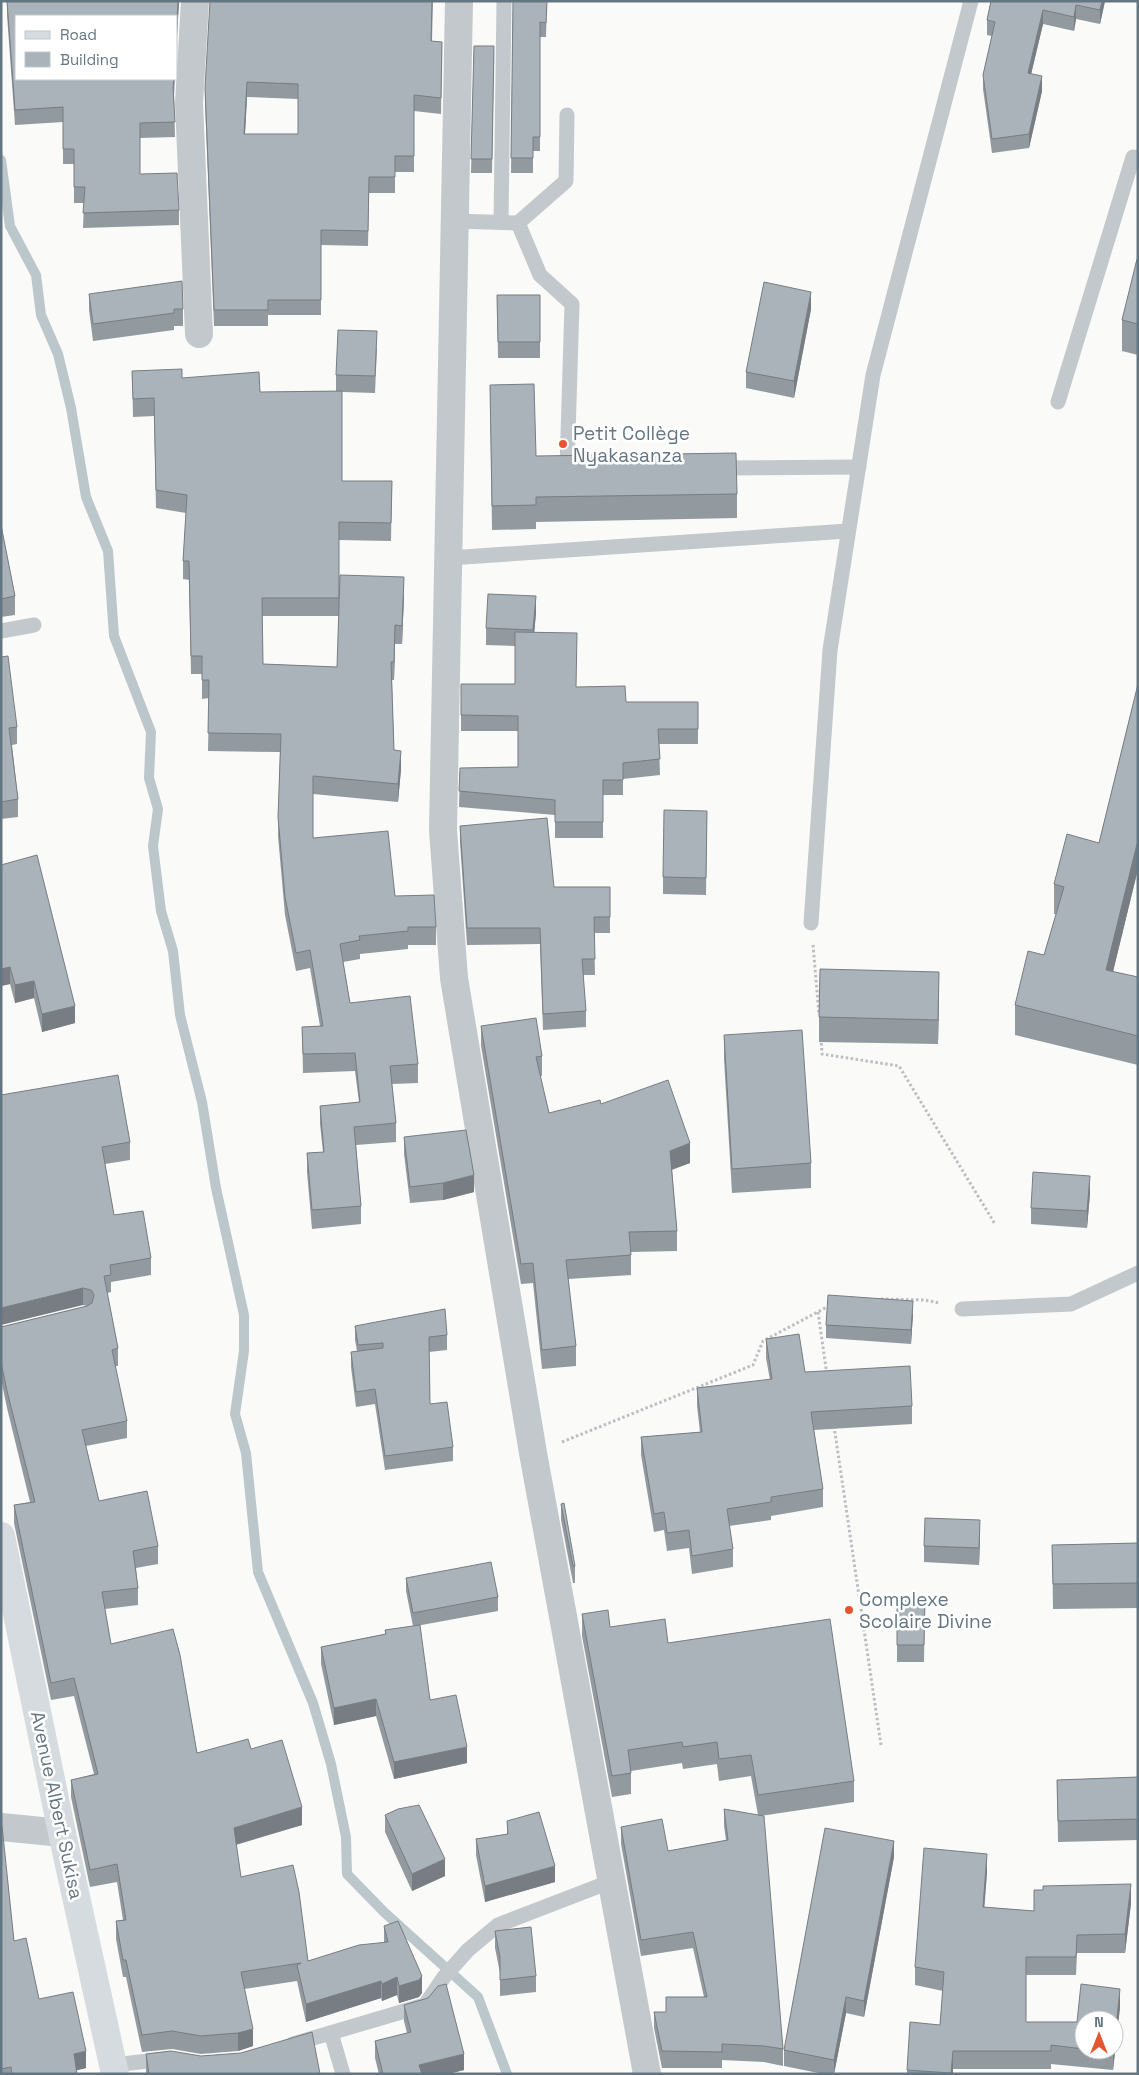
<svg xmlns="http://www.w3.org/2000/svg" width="1139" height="2075" font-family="'Space Grotesk',sans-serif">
  <rect width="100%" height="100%" fill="#fafaf8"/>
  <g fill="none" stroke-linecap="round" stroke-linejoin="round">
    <polyline stroke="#bbc7cb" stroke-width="10" points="1,160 10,226 36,275 41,315 58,354 71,408 86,497 108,551 114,636 151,732 149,778 158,809 153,846 161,911 173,951 180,1015 202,1102 216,1188 244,1315 244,1351 235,1414 246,1453 258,1572 313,1703 331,1764 346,1837 347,1874 384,1912 478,1997 507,2074"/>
    <g stroke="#bbbfc2" stroke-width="3" stroke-dasharray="2.5 2.5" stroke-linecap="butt">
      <polyline points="813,945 819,1014"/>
      <polyline points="821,1038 822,1054 899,1066 995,1224"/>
      <polyline points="881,1299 925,1300 939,1303"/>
      <polyline points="818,1312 827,1375"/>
      <polyline points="834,1426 881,1745"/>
      <polyline points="562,1442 753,1365 763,1341 829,1306"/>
    </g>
    <g stroke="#c3c8cc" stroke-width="15">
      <polyline points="456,221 518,223 566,181 567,115"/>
      <polyline points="501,222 504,1"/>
      <polyline points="518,223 540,275 572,304 567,468 574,468"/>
      <polyline points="1058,402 1133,157 1138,159"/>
      <polyline points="717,468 859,467"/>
      <polyline points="449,558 848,531"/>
      <polyline points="1,631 34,625"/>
      <polyline points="811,923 830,650 873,375 971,1"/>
      <polyline points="962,1309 1071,1304 1138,1273"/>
      <polyline points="331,2033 343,2074"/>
      <polyline points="293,2044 425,2005 444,1977 468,1950 498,1925 612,1881"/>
      <polyline points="113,2065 166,2059"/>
    </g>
    <g stroke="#c3c8cc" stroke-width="28">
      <polyline points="195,1 189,103 199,334"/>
      <polyline points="459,1 443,830 454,978 533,1453 647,2074"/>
      <polyline points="1,1827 62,1833"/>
    </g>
    <polyline stroke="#d6dbdf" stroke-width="28" points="1,1536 62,1833 115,2074"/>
  </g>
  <g fill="#929a9f" fill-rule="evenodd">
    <polygon points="7,1 179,1 176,54 16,79 175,79 174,96 175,137 140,138 140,174 179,210 179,225 83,228 84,203 74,203 74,164 63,164 63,122 15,125 7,15"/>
    <path d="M433,1L432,41L442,42L441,114L414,111V172H395V193H369L368,246L321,245V315H268V326H214L205,103V88ZM247,97L298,99V134H245Z"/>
    <polygon points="513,1 547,1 546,37 540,37 540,151 533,151 533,173 511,173"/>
    <polygon points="991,1 1105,1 1100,24 1076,19 1074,31 1043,24 1031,74 1042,91 1029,148 992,153 983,89 983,75 992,36 987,35 987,20"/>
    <polygon points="474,46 494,46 492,173 471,173"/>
    <polygon points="1138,259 1138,355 1122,351 1122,320"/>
    <polygon points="89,294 183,309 183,326 174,326 174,330 93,341 89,310"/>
    <polygon points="497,295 540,295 540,358 498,358"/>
    <polygon points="811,309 794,398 746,388 746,372"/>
    <polygon points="377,348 375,393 342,392 342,481 392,481 391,541 339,540 339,616 262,616 263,664 337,667 404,595 402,644 395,644 394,680 392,680 394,750 401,769 398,802 313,794 313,838 395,896 436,927 436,945 408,945 408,949 360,954 360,959 343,962 350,1003 418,1064 418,1083 392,1084 396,1123 396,1142 356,1145 361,1206 361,1224 312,1229 307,1172 307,1153 323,1152 320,1124 320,1106 359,1102 355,1071 303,1073 302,1027 320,1026 310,968 296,971 285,915 278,836 280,752 208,751 209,698 202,699 202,674 191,674 189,580 183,579 183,561 186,513 156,508 154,416 133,417 132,371 182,378 260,392 336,391 336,375"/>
    <polygon points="490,385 536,456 737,494 737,518 536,522 536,529 492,530"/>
    <polygon points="1,525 15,596 15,615 1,617"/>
    <polygon points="536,613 534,632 576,687 626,702 698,702 698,744 659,744 660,775 623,779 623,795 603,795 603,838 555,838 555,815 459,807 460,768 518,767 518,731 461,731 461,684 515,684 515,646 486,645 486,628"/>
    <polygon points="1,657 17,727 17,744 12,745 18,799 18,817 1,819"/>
    <polygon points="1138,684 1138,874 1137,873 1113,972 1138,977 1138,1065 1015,1035 1015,1005 1044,955 1056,914 1054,914 1054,884 1099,843"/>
    <polygon points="707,811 706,895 663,894 663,877"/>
    <polygon points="460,826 554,887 610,887 610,933 594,933 595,975 583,975 586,1011 586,1027 543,1030 540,944 467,945 460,842"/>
    <polygon points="1,865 75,1023 42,1032 34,998 15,1003 10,984 1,986"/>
    <polygon points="939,996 938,1044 819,1042 819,1017"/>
    <polygon points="481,1026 542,1056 542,1076 540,1076 549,1113 601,1104 690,1163 672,1170 677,1231 677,1251 631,1252 631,1275 568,1279 576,1346 576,1366 542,1369 533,1283 521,1284 481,1046"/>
    <polygon points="724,1035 811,1163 811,1188 732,1193 724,1059"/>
    <polygon points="1,1095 130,1142 130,1160 105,1164 114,1215 151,1258 151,1275 111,1282 111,1292 107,1293 118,1348 118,1366 115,1366 127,1421 127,1438 86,1446 99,1501 158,1546 158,1564 136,1568 138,1588 138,1605 105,1609 111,1644 197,1753 251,1749 302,1825 236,1845 241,1877 308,1961 384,1942 384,1926 422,1993 419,1997 399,2003 397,1995 382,2001 381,1998 306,2022 297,1981 244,1989 253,2046 238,2051 201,2054 172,2049 142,2052 126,1977 123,1977 116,1939 116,1921 123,1920 117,1882 90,1887 71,1797 71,1780 94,1774 74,1696 51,1700 14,1523 14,1505 30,1502 7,1408 1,1379 1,1327 87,1306 83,1305"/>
    <polygon points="404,1137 474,1192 443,1200 410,1203 404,1154"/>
    <polygon points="1090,1193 1087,1228 1031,1224 1031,1208"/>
    <polygon points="913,1314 911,1344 826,1338 826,1325"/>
    <polygon points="355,1326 447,1335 447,1350 429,1352 430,1404 453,1447 453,1461 385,1470 375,1404 356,1407 351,1367 351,1352 357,1351 355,1340"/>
    <polygon points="766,1339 805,1372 912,1406 912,1424 814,1430 823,1489 823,1507 771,1516 771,1520 729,1526 733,1549 733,1567 692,1574 689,1548 667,1551 664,1530 654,1532 641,1455 641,1437 700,1432 697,1406 697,1388 770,1380 766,1358"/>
    <polygon points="561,1504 575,1566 575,1583 573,1583 561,1520"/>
    <polygon points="980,1537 979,1565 924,1562 924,1546"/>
    <polygon points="1138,1543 1138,1608 1053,1609 1052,1545"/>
    <polygon points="406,1578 498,1597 498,1611 416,1626 430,1700 467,1763 394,1779 376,1716 334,1725 321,1664 321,1647 385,1634 385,1630 413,1626 406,1591"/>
    <polygon points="897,1598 925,1598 924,1662 897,1662"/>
    <polygon points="582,1614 610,1627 668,1643 854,1781 854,1802 760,1816 783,2049 783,2066 764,2062 722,2060 722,2068 662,2068 654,2028 654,2012 666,2012 704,1997 693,1948 641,1956 621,1844 621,1827 668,1851 726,1840 724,1826 724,1809 758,1815 751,1776 719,1781 717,1764 683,1769 682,1763 631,1771 631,1794 612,1797 582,1636"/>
    <polygon points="1138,1777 1138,1840 1058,1842 1057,1780"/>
    <polygon points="385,1815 445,1876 412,1891 385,1832"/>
    <polygon points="507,1821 555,1882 485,1902 476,1855 476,1839 507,1834"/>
    <polygon points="1,1826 14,1941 39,1999 86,2068 77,2070 77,2074 1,2074"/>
    <polygon points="894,1857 864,2017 846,2013 834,2074 823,2074 784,2066 784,2050"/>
    <path d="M987,1872L984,1907L1034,1911L1131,1903L1125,1953H1077L1076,1975H1026V2022H1077L1120,2007L1113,2070L1051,2064V2069H953V2074H907V2070L940,2025L943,1991L915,1985V1967ZM1084,2020L1114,2050H1084Z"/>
    <polygon points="495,1931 536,1976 536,1992 500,1996 500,1973 495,1948"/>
    <polygon points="404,2005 464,2070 448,2074 379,2074 375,2058 375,2041 407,2033 404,2021"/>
    <polygon points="146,2054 320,2074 146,2074"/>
  </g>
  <g fill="#777d82">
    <polygon points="178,1 179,1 176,54 176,38"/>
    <polygon points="1102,1 1105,1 1100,24 1100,10"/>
    <polygon points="1076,5 1076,19 1074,31 1074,17"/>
    <polygon points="1043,10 1043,24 1028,87 1028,73"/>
    <polygon points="1042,76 1042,91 1029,148 1029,134"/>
    <polygon points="247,82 247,97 244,150 244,134"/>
    <polygon points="811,292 811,309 794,398 794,381"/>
    <rect x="1" y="496" width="1" height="19"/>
    <polygon points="404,577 404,595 402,644 402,626"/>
    <polygon points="536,596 536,613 533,647 533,630"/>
    <polygon points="395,625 395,644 394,680 394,662"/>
    <polygon points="401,751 401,769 398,802 398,784"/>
    <polygon points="1137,844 1137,873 1106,1000 1106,970"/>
    <polygon points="10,967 10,984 1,986 1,969"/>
    <polygon points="939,972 939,996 938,1044 938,1020"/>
    <polygon points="34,981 34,998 15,1003 15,985"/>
    <polygon points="75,1006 75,1023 42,1032 42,1014"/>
    <polygon points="690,1143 690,1163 670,1170 670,1151"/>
    <polygon points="474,1175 474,1192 443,1200 443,1183"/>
    <polygon points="1090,1176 1090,1193 1087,1228 1087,1211"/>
    <polygon points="83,1288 83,1305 1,1325 1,1308"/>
    <polygon points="913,1301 913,1314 911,1344 911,1330"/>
    <polygon points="980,1520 980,1537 979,1565 979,1548"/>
    <polygon points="376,1699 376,1716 334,1725 334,1708"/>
    <polygon points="467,1747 467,1763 394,1779 394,1762"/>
    <polygon points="302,1807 302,1825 234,1845 234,1828"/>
    <polygon points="894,1841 894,1857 864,2017 864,2001"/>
    <polygon points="987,1854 987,1872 983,1925 983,1907"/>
    <polygon points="445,1859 445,1876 412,1891 412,1874"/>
    <polygon points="555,1866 555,1882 485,1902 485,1886"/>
    <polygon points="1131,1884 1131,1903 1125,1953 1125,1934"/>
    <polygon points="422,1976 422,1993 419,1997 399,2003 399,1986"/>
    <polygon points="397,1977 397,1995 382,2001 382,1984"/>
    <polygon points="381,1981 381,1998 306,2022 306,2004"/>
    <polygon points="1120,1989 1120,2007 1113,2070 1113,2052"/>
    <polygon points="846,1997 846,2013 834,2074 834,2060"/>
    <polygon points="253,2029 253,2046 238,2051 238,2033"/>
    <polygon points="86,2051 86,2068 74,2071 74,2054"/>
    <polygon points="953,2051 953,2074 951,2074"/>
    <polygon points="464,2054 464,2070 448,2074 419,2074 419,2065"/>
  </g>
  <g fill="#aab3b9" stroke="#777d82" fill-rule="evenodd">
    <polygon points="7,1 178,1 176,38 176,16 16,16 16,79 174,79 173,87 175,122 140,123 140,174 177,173 179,210 83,213 85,187 74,187 74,149 63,149 63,107 15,110"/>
    <path d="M210,1H432L431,41L442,42L441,98L414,95V156H395V177H369L368,231L321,230V300H268V310H214L205,88ZM247,82L298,84V134H244Z"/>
    <polygon points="513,1 547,1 546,23 540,22 540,137 533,137 533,158 511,158"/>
    <polygon points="991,1 1102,1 1100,10 1076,5 1074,17 1043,10 1028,73 1042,76 1029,134 992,139 983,75 995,22 987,20"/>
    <polygon points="474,46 494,46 492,159 471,159"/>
    <polygon points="1137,259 1138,259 1138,324 1122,320"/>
    <polygon points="182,281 183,309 174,309 174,313 93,324 89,294"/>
    <polygon points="764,282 811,292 794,381 746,372"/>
    <polygon points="497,295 540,295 540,342 498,342"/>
    <polygon points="338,330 377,331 375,376 336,375"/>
    <polygon points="182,369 182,378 259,372 260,392 342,391 342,481 392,481 391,523 339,522 339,598 262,598 263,664 337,667 340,575 404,577 402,626 395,625 394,662 391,662 394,750 401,751 398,784 313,776 313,838 388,831 395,896 434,895 436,927 408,927 408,931 359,936 360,940 340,944 350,1003 410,996 418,1064 390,1066 396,1123 354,1127 361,1206 312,1210 307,1153 324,1152 320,1106 360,1102 355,1053 303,1054 302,1027 323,1026 310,950 296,953 285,897 278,817 281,734 208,733 209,680 202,680 202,656 191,656 189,561 183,561 187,495 156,490 154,398 133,399 132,371"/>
    <polygon points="534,384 536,456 736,453 737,494 536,497 536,505 492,506 490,385"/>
    <polygon points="1,525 15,596 1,599"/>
    <polygon points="488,594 536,596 533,630 486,628"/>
    <polygon points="515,632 577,633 576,687 625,686 626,702 698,702 698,729 658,729 660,759 623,763 623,780 603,780 603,822 555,822 555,800 459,791 460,768 518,767 518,716 461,715 461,684 515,684"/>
    <polygon points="8,656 17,727 9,728 18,799 1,802 1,657"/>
    <polygon points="1138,684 1138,844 1137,844 1106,970 1138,977 1138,1036 1015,1005 1028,951 1044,955 1064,887 1054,884 1067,834 1099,843"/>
    <polygon points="664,810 707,811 706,878 663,877"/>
    <polygon points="547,818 554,887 610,887 610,917 594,917 595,959 582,959 586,1011 543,1014 540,928 467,928 460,826"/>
    <polygon points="37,855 75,1006 42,1014 34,981 15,985 10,967 1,969 1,865"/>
    <polygon points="820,969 939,972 938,1020 819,1017"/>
    <polygon points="536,1018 542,1056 536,1057 549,1113 600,1100 601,1104 668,1080 690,1143 670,1151 677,1231 629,1232 631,1255 566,1260 576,1346 542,1350 533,1263 521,1264 481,1026"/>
    <polygon points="802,1030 811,1163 732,1169 724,1035"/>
    <polygon points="118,1075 130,1142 102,1147 114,1215 143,1211 151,1258 110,1265 111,1275 104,1276 118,1348 112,1350 127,1421 82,1430 99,1501 147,1491 158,1546 133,1551 138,1588 102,1592 111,1644 173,1629 180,1655 197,1753 248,1739 251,1749 282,1740 302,1807 234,1828 241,1877 293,1865 299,1892 308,1961 359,1945 388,1942 384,1926 398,1921 422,1976 419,1980 399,1986 397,1977 382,1984 381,1981 306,2004 297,1965 301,1963 241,1972 253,2029 238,2033 201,2036 172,2031 142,2035 126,1960 123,1960 116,1921 126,1920 117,1864 90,1870 71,1780 98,1774 74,1678 51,1683 14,1505 35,1502 7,1391 1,1362 1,1327 87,1306 92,1303 94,1295 91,1290 83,1288 1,1308 1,1095"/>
    <polygon points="466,1130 474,1175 443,1183 410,1187 404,1137"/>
    <polygon points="1033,1172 1090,1176 1087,1211 1031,1208"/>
    <polygon points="828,1295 913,1301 911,1330 826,1325"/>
    <polygon points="445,1309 447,1335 429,1337 430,1404 447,1402 453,1447 385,1456 375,1389 356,1392 351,1352 383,1348 383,1343 358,1345 355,1326"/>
    <polygon points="799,1334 805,1372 910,1366 912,1406 811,1412 823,1489 771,1497 771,1502 727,1509 733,1549 692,1556 689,1530 667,1533 664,1512 654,1514 641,1437 702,1432 697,1388 772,1379 766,1339"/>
    <polygon points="564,1503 575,1566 573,1566 561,1504"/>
    <polygon points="925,1518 980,1520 979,1548 924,1546"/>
    <polygon points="1138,1543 1138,1583 1053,1584 1052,1545"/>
    <polygon points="491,1562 498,1597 413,1613 406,1578"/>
    <polygon points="897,1598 925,1598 924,1645 897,1645"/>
    <polygon points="608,1610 610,1627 665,1619 668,1643 830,1619 854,1781 758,1795 751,1755 719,1759 717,1742 683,1747 682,1742 628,1750 631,1773 612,1776 582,1614"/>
    <polygon points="420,1625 430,1700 456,1695 467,1747 394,1762 376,1699 334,1708 321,1647 386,1634 385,1630"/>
    <polygon points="1138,1777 1138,1819 1058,1821 1057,1780"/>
    <polygon points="419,1805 445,1859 412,1874 385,1815 398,1809"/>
    <polygon points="724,1809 764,1816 783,2049 764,2046 722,2044 722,2052 662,2051 654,2012 666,2012 666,1997 707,1997 693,1932 641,1940 621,1827 662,1819 668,1851 728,1840"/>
    <polygon points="539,1812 555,1866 485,1886 476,1839 508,1834 507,1821"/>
    <polygon points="1,1826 2,1826 14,1941 26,1938 39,1999 73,1992 86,2051 74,2054 77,2074 12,2074 11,2067 1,2069"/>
    <polygon points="825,1828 894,1841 864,2001 846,1997 834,2060 784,2050"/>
    <polygon points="924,1848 987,1854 983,1907 1034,1911 1034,1890 1043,1890 1043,1886 1131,1884 1125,1934 1077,1935 1076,1957 1026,1957 1026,2022 1077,2022 1081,1984 1120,1989 1114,2046 1114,2020 1084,2020 1084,2049 1051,2045 1051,2051 953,2051 951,2073 907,2070 910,2022 940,2025 944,1972 915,1967"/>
    <polygon points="531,1927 536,1976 500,1980 500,1957 495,1931"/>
    <polygon points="446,1984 464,2054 419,2065 422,2074 383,2074 375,2041 411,2032 404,2005 428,1998 438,1986"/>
    <polygon points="312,2032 320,2074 149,2074 146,2054 171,2051 201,2056 241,2053"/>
    <polygon points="1095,2050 1114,2050 1113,2052"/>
  </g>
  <g fill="#e4572e" stroke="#fff" stroke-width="2">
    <circle cx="563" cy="444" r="5"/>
    <circle cx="849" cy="1610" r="5"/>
  </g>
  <g text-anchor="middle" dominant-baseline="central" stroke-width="5" stroke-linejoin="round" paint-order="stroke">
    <g font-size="19" fill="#657683" stroke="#fff" text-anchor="start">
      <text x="573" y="433">Petit Collège<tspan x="573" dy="22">Nyakasanza</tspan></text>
      <text x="859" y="1599">Complexe<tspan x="859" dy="22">Scolaire Divine</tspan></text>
    </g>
    <g font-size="19" fill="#657683" stroke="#fff">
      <text transform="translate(57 1805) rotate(78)">Avenue Albert Sukisa</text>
    </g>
  </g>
  <rect width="1139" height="2075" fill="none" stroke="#657683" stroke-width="5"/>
  <rect x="15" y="15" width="162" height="65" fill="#ffffff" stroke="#c1c8cd"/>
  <rect x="25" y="31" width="25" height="8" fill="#d6dbdf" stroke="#c1c8cd"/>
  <text x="60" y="40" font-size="15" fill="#657683">Road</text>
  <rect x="25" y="52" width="25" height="15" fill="#aab3b9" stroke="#c1c8cd"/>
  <text x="60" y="65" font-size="15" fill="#657683">Building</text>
  <g transform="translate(1099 2035)"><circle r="24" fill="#ffffff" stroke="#c1c8cd"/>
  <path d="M0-4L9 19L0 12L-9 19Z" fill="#e4572e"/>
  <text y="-8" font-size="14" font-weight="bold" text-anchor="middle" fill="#657683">N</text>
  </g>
</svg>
